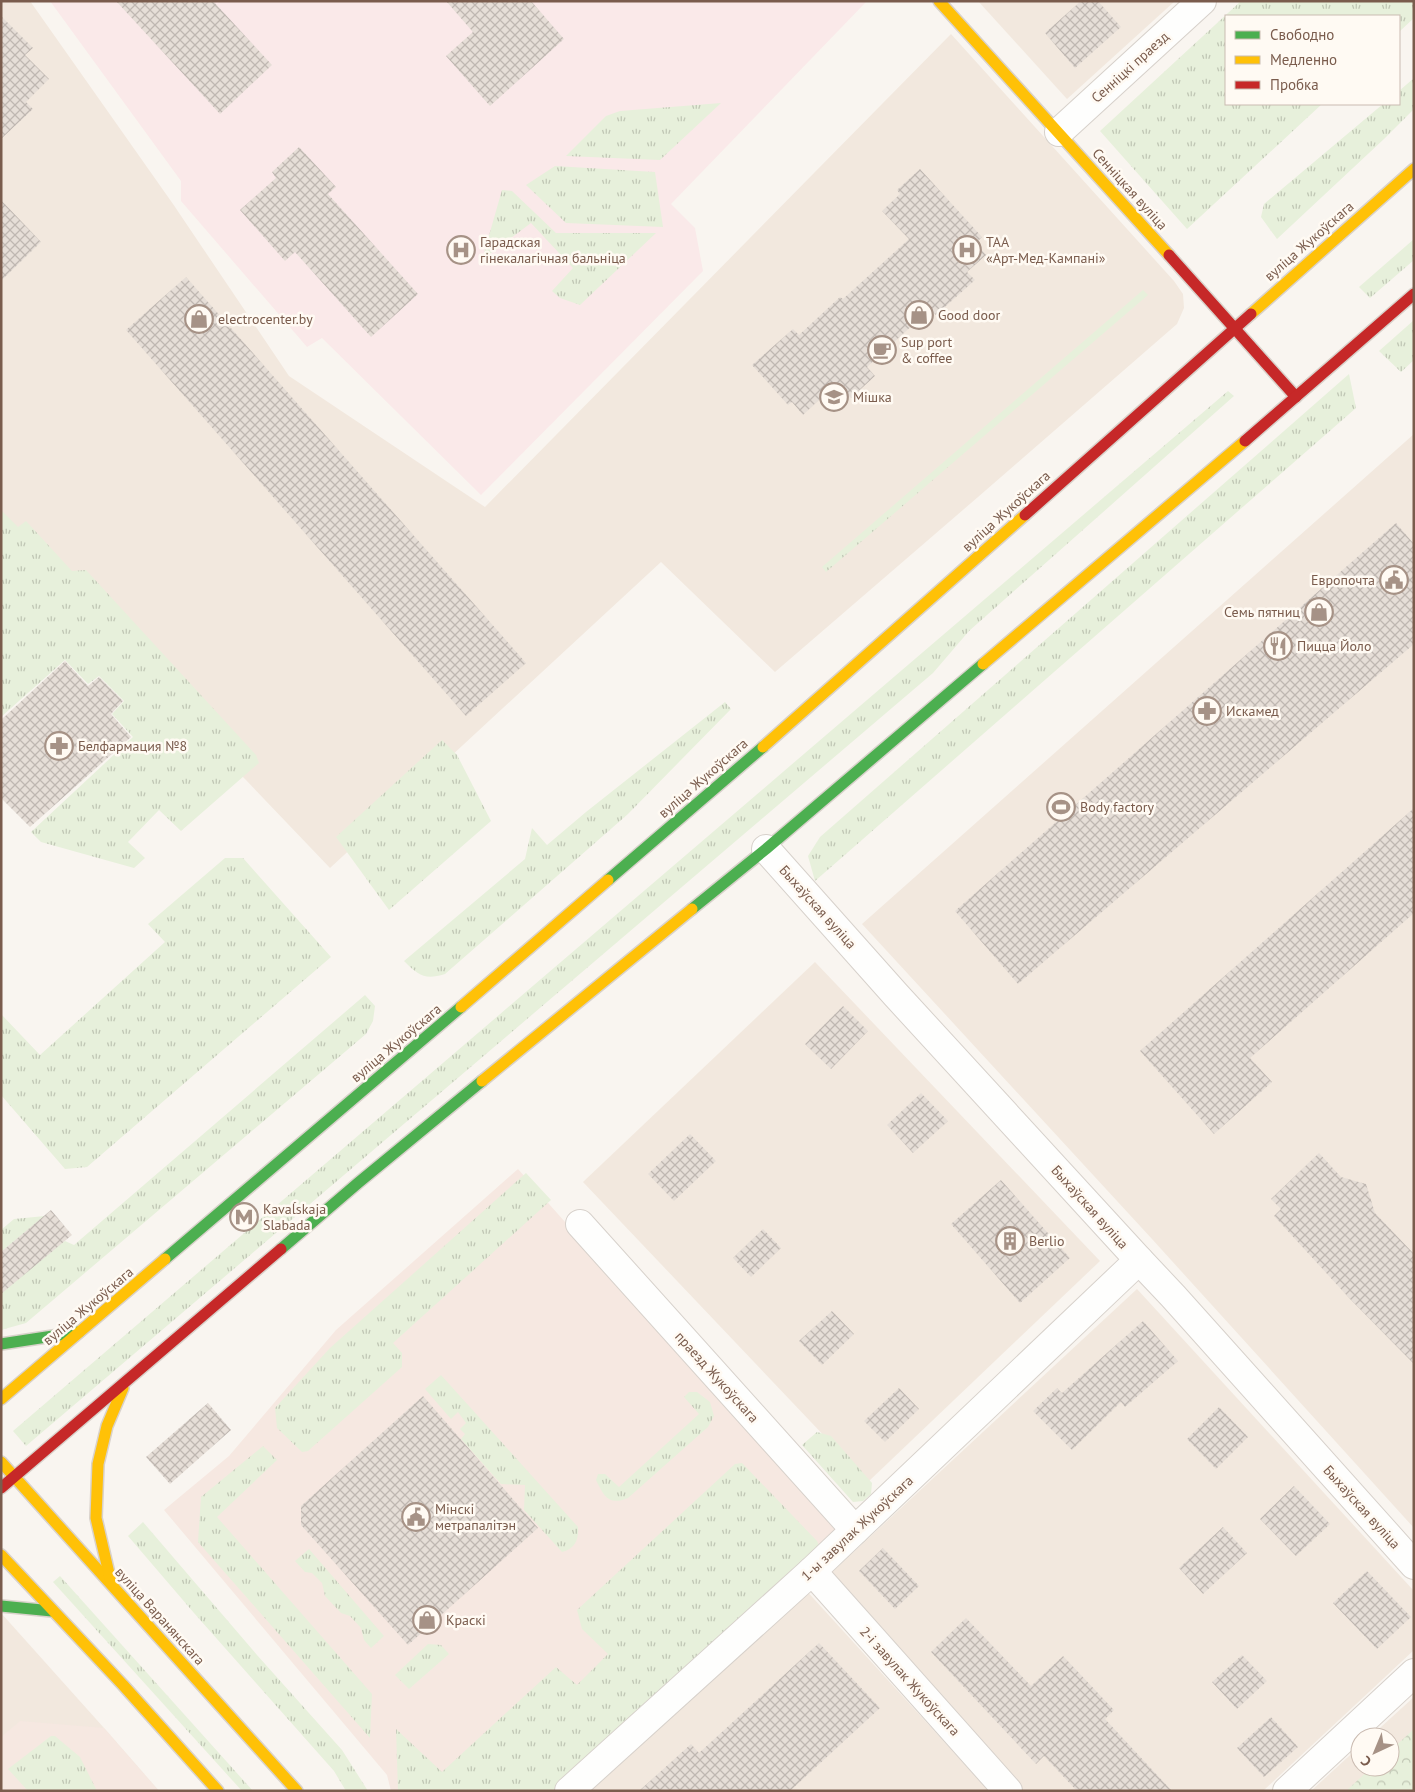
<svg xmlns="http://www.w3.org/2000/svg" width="1415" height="1792" font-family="'PT Sans',sans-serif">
  <defs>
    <pattern id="grass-tufts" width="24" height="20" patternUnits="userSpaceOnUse" patternTransform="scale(1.25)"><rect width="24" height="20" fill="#e7f0db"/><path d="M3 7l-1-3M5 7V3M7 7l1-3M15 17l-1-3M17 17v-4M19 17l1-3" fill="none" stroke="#c0c6b4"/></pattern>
    <pattern id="forest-crowns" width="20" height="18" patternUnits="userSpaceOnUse" patternTransform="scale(1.25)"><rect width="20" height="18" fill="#e7f0db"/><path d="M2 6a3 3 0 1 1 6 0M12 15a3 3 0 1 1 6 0" fill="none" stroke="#c0c6b4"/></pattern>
    <pattern id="building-cross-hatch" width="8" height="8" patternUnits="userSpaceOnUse" patternTransform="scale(1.25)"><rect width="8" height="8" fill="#e6ded7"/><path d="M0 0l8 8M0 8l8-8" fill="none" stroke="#bfb7b1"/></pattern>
  </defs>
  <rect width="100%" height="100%" fill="#f9f5f0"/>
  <g fill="#f2e8de">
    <polygon points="1,1 30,1 173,204 289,376 485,507 951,34 1174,281 1183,294 1184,308 1177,324 978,497 775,672 661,562 330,868 245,779 1,534"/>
    <polygon points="978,1 1175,1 1067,99"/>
    <polygon points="1414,434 1414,1528 1152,1239 862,924"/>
    <polygon points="815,962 1100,1261 868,1482 583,1182"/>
    <polygon points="1137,1289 1414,1591 1414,1650 1263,1791 1023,1791 831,1573"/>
    <polygon points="804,1588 989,1791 578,1791"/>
    <polygon points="1,1613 104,1728 159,1791 1,1791"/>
    <polygon points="1414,1697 1414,1791 1311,1791 1360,1746 1360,1767 1390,1767 1390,1737 1370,1737"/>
  </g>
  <g fill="#f6e8e1">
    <polygon points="518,1169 841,1533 555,1791 391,1791 387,1775 164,1510 229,1456 336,1330"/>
    <polygon points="20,1721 104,1728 159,1791 1,1791 1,1737"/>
  </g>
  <polygon fill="#fae9e9" points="50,1 867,1 671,204 695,228 703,271 481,495 322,338 307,347 181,201 181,181"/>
  <g fill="url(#grass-tufts)">
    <polygon points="1241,1 1414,1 1414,18 1399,32 1399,16 1226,16 1226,104 1322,104 1187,229 1100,131"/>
    <polygon points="1414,78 1414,109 1384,139 1277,239 1261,217 1264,204 1383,104 1399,104 1399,91"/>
    <polygon points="721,103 660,160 566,156 606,116 620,111"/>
    <polygon points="555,166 655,172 663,227 566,223 526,185"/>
    <polygon points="502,190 512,191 556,233 656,233 580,305 560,298 552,291 573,268 531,223 482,260"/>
    <polygon points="1414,239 1414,260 1370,298 1359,287"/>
    <polygon points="1143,290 1148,295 826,572 822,567"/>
    <polygon points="1414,320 1414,360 1401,372 1379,351"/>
    <polygon points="1349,374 1356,408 815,881 808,856 820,837"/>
    <polygon points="1228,391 1234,396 969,631 933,673 26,1446 13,1431"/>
    <polygon points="1,510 18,527 26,521 72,571 86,570 256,755 259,763 181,831 159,810 128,842 145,858 134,868 41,842 31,832 133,737 112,714 124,701 99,676 88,684 65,660 1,717"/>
    <path d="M725,702L731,709L628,814L445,974C425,980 419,976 404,961L525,859L532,828L547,845L586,812Z"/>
    <polygon points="442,740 457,755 491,821 389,910 336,837"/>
    <polygon points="225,858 243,858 331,957 87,1167 65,1169 1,1095 1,1014 40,1055 165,942 148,924"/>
    <polygon points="365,995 375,1006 373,1021 366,1034 26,1323 1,1330 1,1281 65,1241 74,1245"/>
    <polygon points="526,1173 551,1200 393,1343 402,1353 402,1367 308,1451 302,1452 277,1428 275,1408 330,1348"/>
    <polygon points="45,1216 1,1252 1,1230 14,1219"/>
    <path d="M441,1375L578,1527C579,1539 575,1549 562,1552L524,1510L525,1485L501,1484L461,1439L465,1434L460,1429L466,1423L458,1412L451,1419L425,1389Z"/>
    <path d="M689,1392H697L710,1402L714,1416L708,1427L628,1498C608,1506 604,1496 596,1480L598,1474H605L619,1487L699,1414L684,1397Z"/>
    <polygon points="817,1432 831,1436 872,1483 871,1494 863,1501 853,1502 802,1445"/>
    <polygon points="263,1446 277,1460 217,1517 372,1694 370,1738 198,1542 201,1497"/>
    <polygon points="742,1463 817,1541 821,1549 553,1791 398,1791 396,1729 442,1772 556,1667 577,1685 608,1654 582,1629 577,1610 735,1464"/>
    <polygon points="143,1522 257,1655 342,1750 368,1791 346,1791 334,1771 194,1613 128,1536"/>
    <polygon points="309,1549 384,1636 371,1648 364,1640 361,1628 350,1616 341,1613 325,1596 322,1583 312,1573 305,1572 295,1561"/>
    <polygon points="60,1576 253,1791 242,1791 53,1582"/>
    <polygon points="428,1644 441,1645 449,1654 409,1689 395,1675"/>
    <polygon points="51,1736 55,1736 80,1757 97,1791 28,1791 8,1769"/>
  </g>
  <polygon fill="url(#forest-crowns)" points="1414,1729 1414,1791 1346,1791 1372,1767 1390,1767 1390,1751"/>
  <g fill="url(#building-cross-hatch)">
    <polygon points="116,1 213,1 272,65 220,114"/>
    <polygon points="446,1 531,1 564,39 490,106 446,56 473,32"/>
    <polygon points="1081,1 1098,1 1121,27 1075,68 1045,33"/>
    <polygon points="1,16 33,48 25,55 49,79 26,102 33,109 1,139"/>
    <polygon points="299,147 336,187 328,194 418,294 371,337 295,252 285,261 240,210 276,178 272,172"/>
    <polygon points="920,169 982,237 976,243 986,255 967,272 975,280 936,315 930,309 867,367 875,376 851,398 844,391 827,406 821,398 803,415 792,402 788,405 752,365 793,329 799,335 840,297 843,299 909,239 882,211 900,194 897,190"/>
    <polygon points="1,200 41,242 1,281"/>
    <polygon points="186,277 526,663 466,716 126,330"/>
    <polygon points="1396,523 1414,544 1414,644 1018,984 955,911"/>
    <polygon points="65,661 88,686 99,677 123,701 111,714 131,737 30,827 1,798 1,720"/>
    <polygon points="1414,808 1414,913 1250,1058 1272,1082 1214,1134 1140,1051"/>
    <polygon points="843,1006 868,1031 831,1069 805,1044"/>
    <polygon points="921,1093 948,1121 913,1153 887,1125"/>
    <polygon points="690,1134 716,1161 674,1201 648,1174"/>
    <polygon points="1319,1153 1341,1177 1366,1184 1375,1213 1414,1254 1414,1364 1350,1299 1274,1216 1281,1209 1271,1199"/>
    <polygon points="1001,1180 1070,1258 1020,1303 951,1224"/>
    <polygon points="51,1210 72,1235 1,1294 1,1252"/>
    <polygon points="763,1229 781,1248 751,1277 733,1258"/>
    <polygon points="832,1311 854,1334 822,1365 799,1341"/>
    <polygon points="1143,1321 1178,1361 1125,1407 1121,1402 1072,1450 1033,1411 1057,1388 1062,1393"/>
    <polygon points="899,1388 919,1409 885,1442 864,1421"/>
    <polygon points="423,1396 538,1528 408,1645 301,1525 301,1506"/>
    <polygon points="208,1403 231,1430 170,1484 146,1457"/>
    <polygon points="1219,1407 1248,1437 1216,1469 1187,1439"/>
    <polygon points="1294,1486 1330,1524 1296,1556 1260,1519"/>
    <polygon points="1223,1527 1247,1553 1203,1594 1179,1568"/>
    <polygon points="883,1548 919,1586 895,1609 859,1571"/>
    <polygon points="1367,1571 1411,1617 1377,1649 1333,1603"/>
    <polygon points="966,1618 1031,1686 1063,1656 1114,1710 1105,1719 1172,1791 1077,1791 1044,1756 1036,1764 931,1652"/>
    <polygon points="819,1643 880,1708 790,1791 639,1791 691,1744 699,1753"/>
    <polygon points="1242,1655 1267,1681 1237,1709 1212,1682"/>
    <polygon points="1271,1717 1298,1747 1264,1777 1237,1748"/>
  </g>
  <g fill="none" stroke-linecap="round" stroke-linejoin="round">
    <defs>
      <g id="street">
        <polyline points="1059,132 1202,1"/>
        <polyline points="766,849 896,995 1139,1260 1173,1296 1414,1565"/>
        <polyline points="580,1224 855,1530"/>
        <polyline points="812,1571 1008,1791"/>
        <polyline points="569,1791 812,1571 1139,1260"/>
        <polyline points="1287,1791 1414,1673"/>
      </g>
      <g id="fast">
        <polyline points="608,880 763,747"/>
        <polyline points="692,909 766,849 983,664"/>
        <polyline points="281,1249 358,1183 482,1081"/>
        <polyline points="165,1259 461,1007"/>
        <polyline points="1,1344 79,1332"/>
        <polyline points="1,1606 52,1611"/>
      </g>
      <g id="slow">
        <polyline points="939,1 1169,255"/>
        <polyline points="1251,314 1414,169"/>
        <polyline points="983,664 1245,441"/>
        <polyline points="763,747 1025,515"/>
        <polyline points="461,1007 608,880"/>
        <polyline points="482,1081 692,909"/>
        <polyline points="1,1399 165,1259"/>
        <polyline points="1,1462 297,1791"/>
        <polyline points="1,1555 123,1685 218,1791"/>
        <polyline points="111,1582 96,1518 98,1464 107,1426 123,1388"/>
      </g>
      <g id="jam">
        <polyline points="1169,255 1296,397"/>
        <polyline points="1245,441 1414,294"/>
        <polyline points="1025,515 1251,314"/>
        <polyline points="1,1488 281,1249"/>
      </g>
    </defs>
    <use href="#street" stroke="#d7d1cb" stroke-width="30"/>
    <use href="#fast" stroke="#d9d2cb" stroke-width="14"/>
    <use href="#slow" stroke="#d9d2cb" stroke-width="14"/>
    <use href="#jam" stroke="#d9d2cb" stroke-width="14"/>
    <use href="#street" stroke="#fefefd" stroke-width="28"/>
    <use href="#fast" stroke="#4caf50" stroke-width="11"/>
    <use href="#slow" stroke="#ffc107" stroke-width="11"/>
    <use href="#jam" stroke="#c62828" stroke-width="11"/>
  </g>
  <defs>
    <symbol id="hospital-ring" viewBox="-11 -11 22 22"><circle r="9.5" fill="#fffaf3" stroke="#a69286" stroke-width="1.5"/><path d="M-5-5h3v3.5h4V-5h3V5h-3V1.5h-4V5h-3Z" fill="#a69286"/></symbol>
    <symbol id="shop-ring" viewBox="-11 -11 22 22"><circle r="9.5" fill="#fffaf3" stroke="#a69286" stroke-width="1.5"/><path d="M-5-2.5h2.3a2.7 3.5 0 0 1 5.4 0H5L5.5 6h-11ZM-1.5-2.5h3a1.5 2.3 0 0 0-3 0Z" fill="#a69286"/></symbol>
    <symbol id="cafe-ring" viewBox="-11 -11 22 22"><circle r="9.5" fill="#fffaf3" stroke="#a69286" stroke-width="1.5"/><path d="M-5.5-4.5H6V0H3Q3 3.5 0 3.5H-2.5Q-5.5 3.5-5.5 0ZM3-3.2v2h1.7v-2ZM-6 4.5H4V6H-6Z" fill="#a69286"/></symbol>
    <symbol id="school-ring" viewBox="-11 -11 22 22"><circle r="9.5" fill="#fffaf3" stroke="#a69286" stroke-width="1.5"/><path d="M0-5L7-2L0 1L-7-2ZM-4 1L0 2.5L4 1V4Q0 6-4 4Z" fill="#a69286"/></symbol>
    <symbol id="civic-ring" viewBox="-11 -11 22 22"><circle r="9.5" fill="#fffaf3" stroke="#a69286" stroke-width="1.5"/><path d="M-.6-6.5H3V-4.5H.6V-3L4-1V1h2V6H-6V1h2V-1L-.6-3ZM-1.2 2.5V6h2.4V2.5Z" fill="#a69286"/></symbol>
    <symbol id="restaurant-ring" viewBox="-11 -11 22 22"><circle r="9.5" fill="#fffaf3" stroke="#a69286" stroke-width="1.5"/><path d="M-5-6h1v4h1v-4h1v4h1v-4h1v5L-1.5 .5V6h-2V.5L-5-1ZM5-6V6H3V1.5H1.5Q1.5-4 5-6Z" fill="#a69286"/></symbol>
    <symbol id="pharmacy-ring" viewBox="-11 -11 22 22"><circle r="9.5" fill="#fffaf3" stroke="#a69286" stroke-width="1.5"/><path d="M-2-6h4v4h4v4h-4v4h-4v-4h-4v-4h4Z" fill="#a69286"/></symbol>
    <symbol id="stadium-ring" viewBox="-11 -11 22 22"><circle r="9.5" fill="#fffaf3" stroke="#a69286" stroke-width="1.5"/><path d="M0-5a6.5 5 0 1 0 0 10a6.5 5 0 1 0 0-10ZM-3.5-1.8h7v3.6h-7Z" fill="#a69286"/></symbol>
    <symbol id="metro-ring" viewBox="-11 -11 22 22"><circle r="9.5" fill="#fffaf3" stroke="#a69286" stroke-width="1.5"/><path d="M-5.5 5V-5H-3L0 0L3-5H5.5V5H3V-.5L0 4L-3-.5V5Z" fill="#a69286"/></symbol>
    <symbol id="building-ring" viewBox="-11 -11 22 22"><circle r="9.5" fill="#fffaf3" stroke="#a69286" stroke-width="1.5"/><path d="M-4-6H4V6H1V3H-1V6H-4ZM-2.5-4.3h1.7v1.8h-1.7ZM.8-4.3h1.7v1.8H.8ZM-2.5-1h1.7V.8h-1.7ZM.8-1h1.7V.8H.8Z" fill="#a69286"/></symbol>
  </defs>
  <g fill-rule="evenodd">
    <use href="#hospital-ring" x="445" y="234" width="32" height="32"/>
    <use href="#hospital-ring" x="951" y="234" width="32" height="32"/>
    <use href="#shop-ring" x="903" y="299" width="32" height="32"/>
    <use href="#shop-ring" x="183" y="303" width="32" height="32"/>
    <use href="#cafe-ring" x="866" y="334" width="32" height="32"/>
    <use href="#school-ring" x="818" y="381" width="32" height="32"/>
    <use href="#civic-ring" x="1378" y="564" width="32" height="32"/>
    <use href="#shop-ring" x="1303" y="596" width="32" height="32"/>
    <use href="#restaurant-ring" x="1262" y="630" width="32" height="32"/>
    <use href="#pharmacy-ring" x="1191" y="695" width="32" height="32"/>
    <use href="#pharmacy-ring" x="43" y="730" width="32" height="32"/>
    <use href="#stadium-ring" x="1045" y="791" width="32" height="32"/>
    <use href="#metro-ring" x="228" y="1201" width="32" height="32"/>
    <use href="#building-ring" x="994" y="1225" width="32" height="32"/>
    <use href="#civic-ring" x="400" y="1501" width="32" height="32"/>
    <use href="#shop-ring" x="411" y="1604" width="32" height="32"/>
  </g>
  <g text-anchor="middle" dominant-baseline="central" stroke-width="5" stroke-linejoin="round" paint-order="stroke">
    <g font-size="14" fill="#7a5c4d" stroke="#fffaf3">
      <text transform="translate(1130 67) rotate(-42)">Сенніцкі праезд</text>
      <text transform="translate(1130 189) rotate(48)">Сенніцкая вуліца</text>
      <text transform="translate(1309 241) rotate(-41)">вуліца Жукоўскага</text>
      <text transform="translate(1006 511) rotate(-42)">вуліца Жукоўскага</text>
      <text transform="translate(703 778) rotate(-41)">вуліца Жукоўскага</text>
      <text transform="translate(818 907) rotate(48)">Быхаўская вуліца</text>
      <text transform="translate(396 1043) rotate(-40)">вуліца Жукоўскага</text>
      <text transform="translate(1090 1207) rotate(48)">Быхаўская вуліца</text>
      <text transform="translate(88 1306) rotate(-40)">вуліца Жукоўскага</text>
      <text transform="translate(717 1377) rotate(48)">праезд Жукоўскага</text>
      <text transform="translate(1362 1507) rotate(48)">Быхаўская вуліца</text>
      <text transform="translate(857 1528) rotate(-43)">1-ы завулак Жукоўскага</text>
      <text transform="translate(160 1616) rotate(48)">вуліца Варанянскага</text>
      <text transform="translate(910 1681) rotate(48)">2-і завулак Жукоўскага</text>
    </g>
    <g font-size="14" fill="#7a5c4d" stroke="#fffaf3" text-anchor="start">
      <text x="480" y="242">Гарадская<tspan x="480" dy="16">гінекалагічная бальніца</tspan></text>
      <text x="986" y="242">ТАА<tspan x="986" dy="16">«Арт-Мед-Кампані»</tspan></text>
      <text x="938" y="315">Good door</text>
      <text x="218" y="319">electrocenter.by</text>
      <text x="901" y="342">Sup port<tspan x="901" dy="16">&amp; coffee</tspan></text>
      <text x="853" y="397">Мішка</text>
      <text x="1375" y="580" text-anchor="end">Европочта</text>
      <text x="1300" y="612" text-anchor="end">Семь пятниц</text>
      <text x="1297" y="646">Пицца Йоло</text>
      <text x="1226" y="711">Искамед</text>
      <text x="78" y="746">Белфармация №8</text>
      <text x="1080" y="807">Body factory</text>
      <text x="263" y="1209">Kavaĺskaja<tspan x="263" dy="16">Slabada</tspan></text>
      <text x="1029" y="1241">Berlio</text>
      <text x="435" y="1509">Мінскі<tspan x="435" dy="16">метрапалітэн</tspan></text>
      <text x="446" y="1620">Краскі</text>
    </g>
  </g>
  <rect width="1415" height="1792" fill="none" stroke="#7a5c4d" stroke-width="5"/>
  <rect x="1225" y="15" width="175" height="90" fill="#fffaf3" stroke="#cabbb1"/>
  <rect x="1235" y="31" width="25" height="8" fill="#4caf50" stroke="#cabbb1"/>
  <text x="1270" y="40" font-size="15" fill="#7a5c4d">Свободно</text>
  <rect x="1235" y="56" width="25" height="8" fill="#ffc107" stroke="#cabbb1"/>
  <text x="1270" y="65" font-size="15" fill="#7a5c4d">Медленно</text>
  <rect x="1235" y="81" width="25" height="8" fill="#c62828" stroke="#cabbb1"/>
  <text x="1270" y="90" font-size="15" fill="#7a5c4d">Пробка</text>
  <g transform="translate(1375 1752) rotate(224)"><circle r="24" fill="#fffaf3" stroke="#cabbb1"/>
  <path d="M0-4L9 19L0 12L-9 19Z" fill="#a69286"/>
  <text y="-8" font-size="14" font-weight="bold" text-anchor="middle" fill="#7a5c4d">С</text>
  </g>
</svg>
